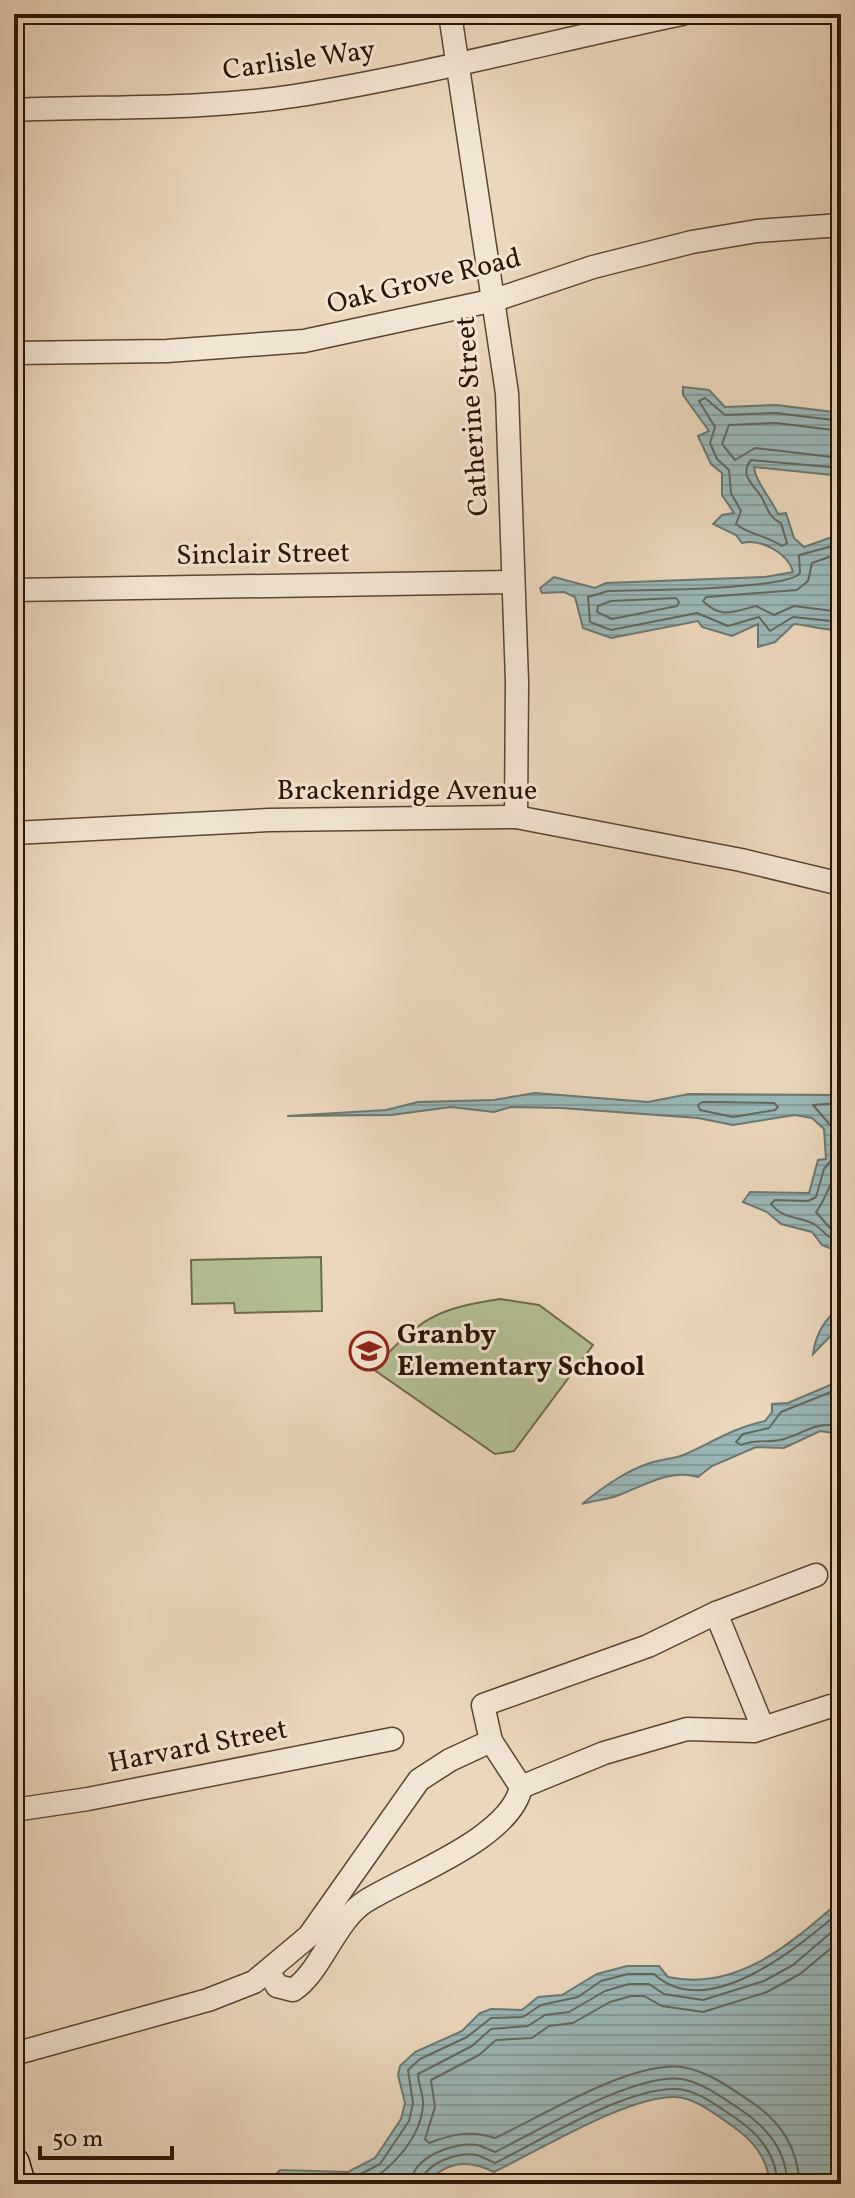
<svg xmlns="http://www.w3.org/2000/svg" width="855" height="2198" font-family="Vollkorn,serif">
  <defs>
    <pattern id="water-rules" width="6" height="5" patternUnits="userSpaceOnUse" patternTransform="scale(2)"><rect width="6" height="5" fill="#99b8b8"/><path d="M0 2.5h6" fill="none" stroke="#849d9d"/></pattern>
  </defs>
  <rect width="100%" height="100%" fill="#ebd7bd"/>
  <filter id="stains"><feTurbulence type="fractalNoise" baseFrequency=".0025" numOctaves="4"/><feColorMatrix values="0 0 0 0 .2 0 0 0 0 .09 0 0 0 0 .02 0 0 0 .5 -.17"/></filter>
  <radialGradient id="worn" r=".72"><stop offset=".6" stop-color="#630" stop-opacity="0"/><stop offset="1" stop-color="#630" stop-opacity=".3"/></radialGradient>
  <g fill="#b4bf94" stroke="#6f6a4c" stroke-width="2">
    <polygon points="321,1257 322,1311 235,1313 234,1303 192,1304 191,1260"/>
    <path d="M500,1299L539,1305L593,1345L514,1451L495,1454L373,1369C419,1320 433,1309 500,1299Z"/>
  </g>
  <g fill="url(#water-rules)" stroke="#6d7770" stroke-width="2">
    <path d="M683,387L709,390L725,407L776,405L841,413V476L754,467C756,483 771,498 778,514L786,513L794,538L804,547L829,538L838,541L841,629C827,632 809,625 794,624L775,642L758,647V624L732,636L702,627L698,621L611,638L583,628L575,597L564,592L542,593L540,588L554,577L595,588L606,583L765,577L793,572C788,553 760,538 742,543L736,535L713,524L722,515L734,513L722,495V473L711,464L698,436L709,431L683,395Z"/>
    <polygon points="535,1093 648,1102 689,1094 841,1095 841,1253 822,1245 812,1232 781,1224 767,1212 743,1202 750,1192 809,1193 818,1160 826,1159 824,1129 812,1118 795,1115 733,1125 698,1118 561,1108 511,1107 494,1112 451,1107 391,1115 287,1116 386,1110 418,1102 494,1100"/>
    <path d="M841,1305V1325L813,1354C816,1332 825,1320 841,1305Z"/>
    <path d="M838,1361L841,1362V1434L820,1431L784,1448L756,1447L712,1466L698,1477C669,1469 646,1485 619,1495C607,1500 594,1500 582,1504C602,1488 625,1471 650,1463C662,1459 675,1459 686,1454C712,1442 736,1427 765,1421L772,1412V1404L788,1403L835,1383Z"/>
    <path d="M841,1900V2184H770C767,2157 753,2140 731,2125C715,2114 695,2098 676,2097C629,2095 538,2151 494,2172C468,2159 446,2161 426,2184H267L280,2170L348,2172L375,2158L401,2119L405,2103L398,2075L400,2066L415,2052L462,2031L480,2013L491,2009L522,2010L538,1997L562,1995L597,1974L627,1966H659L668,1977C738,1992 791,1943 841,1900Z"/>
  </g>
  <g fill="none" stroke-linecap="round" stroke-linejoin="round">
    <g stroke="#62675e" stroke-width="2">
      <path d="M841,421L776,413L725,415L705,398L699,401L715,427L710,443L717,459L729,470L731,493L741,511L736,524C749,535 766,535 782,546L787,543L781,523C769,518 768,509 762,498C755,485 738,476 751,460L841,468"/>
      <polyline points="841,431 776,423 729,425 722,444 735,460 755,448 841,458"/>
      <path d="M841,549L829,547L799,555L800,573C789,590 637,590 608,591L588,597L590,622L611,630L697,613L728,626L759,617L770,631L793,617L841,622"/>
      <path d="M841,559L829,557L812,563L808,581L797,590L706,597L703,601C721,619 732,612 756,606L774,615L794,606L841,612"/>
      <polygon points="676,598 679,602 677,606 612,619 597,612 598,606 611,601"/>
      <polygon points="702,1102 774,1103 778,1107 775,1110 733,1117 700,1110 698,1105"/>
      <path d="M841,1103L813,1105L831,1126L834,1157L824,1169L816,1197L808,1201L775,1200L771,1204C783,1219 797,1216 814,1224C824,1230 823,1236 841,1243"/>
      <path d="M841,1168C829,1181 827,1198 816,1212L830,1228L841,1232"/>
      <path d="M841,1388L781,1412L769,1428L743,1434L736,1442L741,1445C758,1438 768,1444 784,1439C809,1431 813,1422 841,1426"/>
      <path d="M279,2184L285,2178L349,2180L380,2164L409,2121L413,2103L408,2070L420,2059L467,2037L491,2018L523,2017L541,2005L578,1997L601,1981L628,1974H654C708,2024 799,1946 841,1911"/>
      <path d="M364,2184C391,2170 421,2138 423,2105C424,2095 418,2084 418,2074L472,2046L491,2029L528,2026L545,2015L569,2012L605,1991L629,1984H649L664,1994L703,2000L764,1981L793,1965L841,1924"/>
      <path d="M411,2184C412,2157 453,2142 477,2145C483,2146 489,2150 495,2152C538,2131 636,2072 682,2079C703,2083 723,2098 741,2110C768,2128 787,2151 787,2184"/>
      <path d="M421,2184C423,2164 458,2151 476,2155C482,2156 489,2161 495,2163C542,2140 626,2087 677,2089C698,2090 720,2108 737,2119C760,2135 777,2155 777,2184"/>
      <path d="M799,2184C799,2150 781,2122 753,2103C732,2089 708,2071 682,2067C631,2061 542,2116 495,2138C471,2130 452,2134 429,2143L425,2139L435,2107L431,2080L479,2055L496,2040L532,2038L549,2026L573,2023L610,2002L631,1996H644L662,2006L703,2012L767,1992L800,1974L841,1940"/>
    </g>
    <defs>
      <g id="street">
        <polyline points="450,14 507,393 517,682 516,817"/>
        <path d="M14,110C107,106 202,110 294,96C425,75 553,41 682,14"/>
        <polyline points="14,353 167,351 304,341 495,300 593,267 692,242 757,231 841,225"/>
        <polyline points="14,590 512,582"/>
        <polyline points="14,833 269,820 516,817 741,860 841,884"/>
        <polyline points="716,1613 763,1728"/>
        <polyline points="491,1741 521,1787 604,1753 687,1729 754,1731 831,1706"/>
        <polyline points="14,1810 88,1799 392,1739"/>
        <path d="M269,1972L277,1986L293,1990C322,1971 334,1921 366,1901C408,1875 511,1838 521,1787"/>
        <polyline points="14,2054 208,2000 254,1982 309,1936 419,1780 450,1760 491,1741 483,1705 648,1646 716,1613 816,1575"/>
      </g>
      <polyline id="secondary" points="14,2163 20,2184"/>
    </defs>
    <use href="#street" stroke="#5a4632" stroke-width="25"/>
    <use href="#secondary" stroke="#2a1604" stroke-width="33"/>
    <use href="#street" stroke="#f2e5d4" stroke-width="22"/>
    <use href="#secondary" stroke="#f2e5d4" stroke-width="30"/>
  </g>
  <defs>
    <symbol id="school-ring" viewBox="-11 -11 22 22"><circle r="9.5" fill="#f2e5d4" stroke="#8f2418" stroke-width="1.5"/><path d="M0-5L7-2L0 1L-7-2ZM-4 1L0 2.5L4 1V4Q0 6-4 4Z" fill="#8f2418"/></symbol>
  </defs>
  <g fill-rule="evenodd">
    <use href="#school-ring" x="347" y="1329" width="44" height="44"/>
  </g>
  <g text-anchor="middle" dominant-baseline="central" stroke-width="6" stroke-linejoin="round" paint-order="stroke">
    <g font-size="28" fill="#2a1604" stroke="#f2e5d4">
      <text transform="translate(299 61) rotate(-8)">Carlisle Way</text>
      <text transform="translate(424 282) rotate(-14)">Oak Grove Road</text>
      <text transform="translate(473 416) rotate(-94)">Catherine Street</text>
      <text transform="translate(263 555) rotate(-1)">Sinclair Street</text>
      <text x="407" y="791">Brackenridge Avenue</text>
      <text transform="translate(198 1747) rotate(-11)">Harvard Street</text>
    </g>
    <g font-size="28" font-weight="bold" fill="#2a1604" stroke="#f2e5d4" text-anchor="start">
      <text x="397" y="1335">Granby<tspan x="397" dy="32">Elementary School</tspan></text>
    </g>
  </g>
  <rect width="855" height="2198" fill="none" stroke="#ebd7bd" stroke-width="48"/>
  <rect x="16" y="16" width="823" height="2166" fill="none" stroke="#2a1604" stroke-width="4"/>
  <rect x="24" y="24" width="807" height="2150" fill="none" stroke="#2a1604" stroke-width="2"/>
  <path d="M40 2146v12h132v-12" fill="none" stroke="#2a1604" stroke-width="4"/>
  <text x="52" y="2146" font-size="24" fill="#2a1604" stroke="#f2e5d4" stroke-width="6" paint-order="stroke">50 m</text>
  <rect width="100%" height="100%" filter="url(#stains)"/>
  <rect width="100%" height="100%" fill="url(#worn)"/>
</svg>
